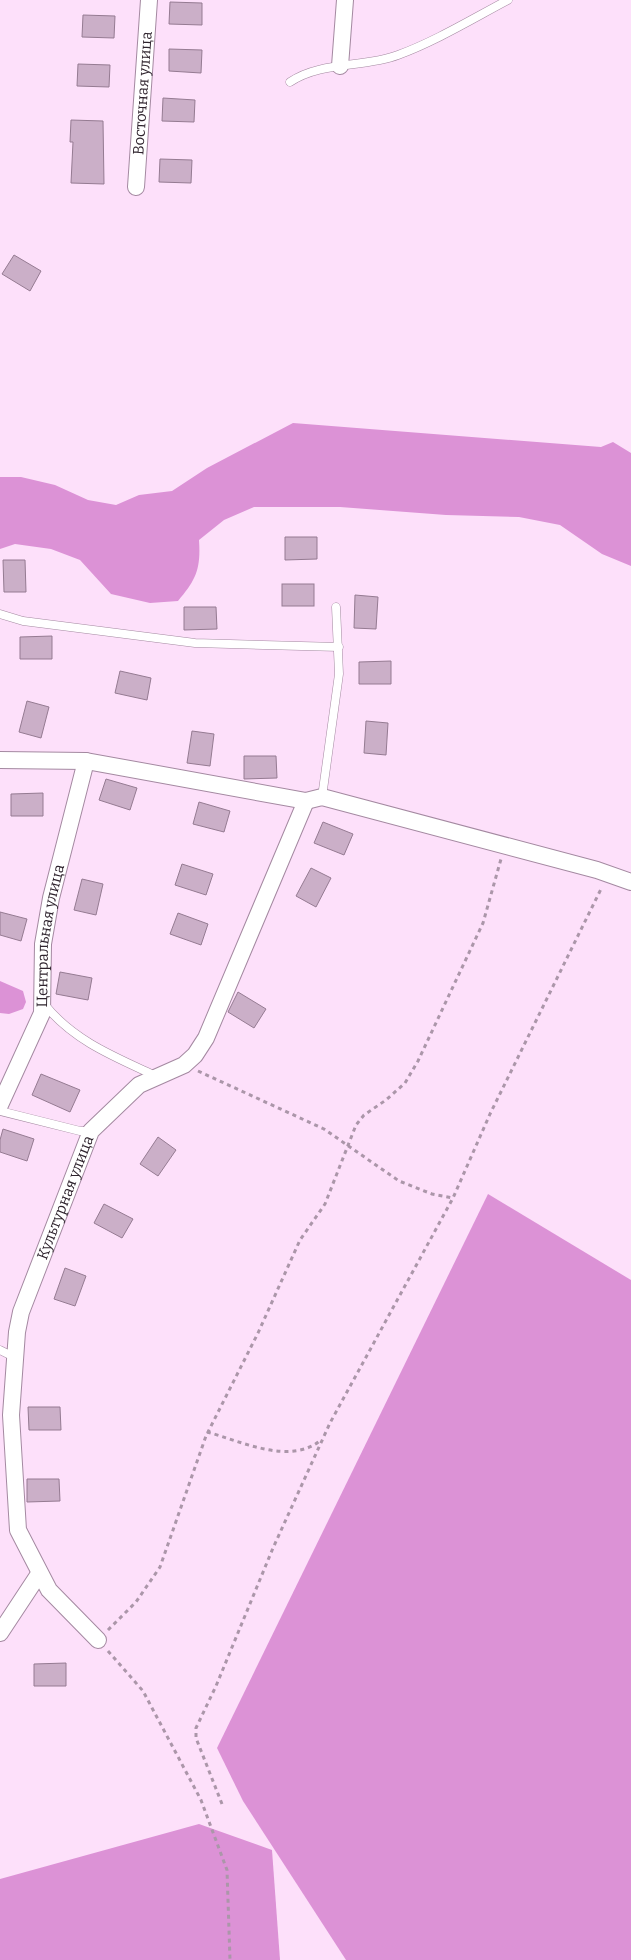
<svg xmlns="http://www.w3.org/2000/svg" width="631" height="1960" font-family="Bitter,serif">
  <rect width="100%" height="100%" fill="#fde0fa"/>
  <g fill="#dc92d6">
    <path d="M293,423L601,447L613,442L631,453V566L602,554L560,525L519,517L446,515L340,507H254L224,520L199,540C201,569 196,580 178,601L150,603L111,594L80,560L51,549L15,544L0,549V477H21L55,485L88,500L116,505L139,495L172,491L207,468Z"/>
    <polygon points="0,981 23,991 26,1002 23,1009 9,1014 0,1013"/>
    <polygon points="488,1194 631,1280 631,1960 346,1960 243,1801 217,1748"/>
    <polygon points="199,1824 272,1850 280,1960 0,1960 0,1879"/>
  </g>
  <g fill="#cbafc8" stroke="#957b92">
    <polygon points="170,2 202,3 202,25 169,24"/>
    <polygon points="83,15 115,16 114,38 82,37"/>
    <polygon points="169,49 202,50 201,73 169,71"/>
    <polygon points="78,64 110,65 109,87 77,86"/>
    <polygon points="163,98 195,100 194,122 162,121"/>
    <polygon points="71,120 103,121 104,184 71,183 73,142 70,142"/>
    <polygon points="160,159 192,160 191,183 159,182"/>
    <polygon points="14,255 41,271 30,291 2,274"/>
    <polygon points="285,537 317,537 317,559 285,560"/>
    <polygon points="3,560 25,560 26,592 4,592"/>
    <rect x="282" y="584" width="32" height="22"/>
    <polygon points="355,595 378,597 376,629 354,628"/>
    <polygon points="184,607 216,607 217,629 184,630"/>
    <polygon points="52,636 52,659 20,659 20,637"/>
    <polygon points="391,661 391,684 359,684 359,662"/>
    <polygon points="120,671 151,678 147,700 115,693"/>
    <polygon points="27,701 49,707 41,738 19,732"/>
    <polygon points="366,721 388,723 386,755 364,753"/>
    <polygon points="192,731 214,734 210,766 187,763"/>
    <polygon points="244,756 276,756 277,778 244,779"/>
    <polygon points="106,779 137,788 130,810 99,800"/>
    <polygon points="43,793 43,816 11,816 11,794"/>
    <polygon points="199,802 230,811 224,832 193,824"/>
    <polygon points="323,822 353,834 344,855 314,843"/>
    <polygon points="182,864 213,874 206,895 175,885"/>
    <polygon points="311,868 331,878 316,907 296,896"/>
    <polygon points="82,879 103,884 96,915 74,910"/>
    <polygon points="0,912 27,919 21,941 0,935"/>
    <polygon points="178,913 208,924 201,945 170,934"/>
    <polygon points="60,972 92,978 88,1000 56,994"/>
    <polygon points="238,992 266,1009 254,1028 228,1012"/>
    <polygon points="41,1074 80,1090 70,1112 32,1095"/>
    <polygon points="3,1129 34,1139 27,1161 0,1152 0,1140"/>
    <polygon points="158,1137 176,1150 158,1176 140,1164"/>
    <polygon points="104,1204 133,1219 122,1238 94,1223"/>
    <polygon points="65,1268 86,1276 75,1306 54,1299"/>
    <polygon points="28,1407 60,1407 61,1430 29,1430"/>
    <polygon points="27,1479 59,1479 60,1501 27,1502"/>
    <polygon points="66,1663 66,1686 34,1686 34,1664"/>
  </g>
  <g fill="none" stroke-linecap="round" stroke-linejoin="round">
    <defs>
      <g id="service">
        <path d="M290,82C321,61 364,68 398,55C436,41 472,19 508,0"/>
        <polyline points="0,614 23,621 195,643 339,647"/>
        <polyline points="322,797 339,674 336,607"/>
        <path d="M45,1005C74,1041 115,1057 156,1076"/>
        <polyline points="0,1111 80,1131 91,1131"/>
        <polyline points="0,1350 16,1358"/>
      </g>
      <g id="minor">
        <polyline points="340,66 345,0"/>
        <path id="s1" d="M136,187L149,0"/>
        <polyline points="0,760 86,761 306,801 322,797 597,870 631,882"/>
        <path id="s2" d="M0,1105L42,1013L43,944L51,898L86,761"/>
        <polyline points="0,1633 39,1574"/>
        <path id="s3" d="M98,1640L49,1590L18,1530L11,1415L17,1332L21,1312L91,1131L139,1085L184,1065L195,1055L206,1038L306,801"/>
      </g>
    </defs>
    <use href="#service" stroke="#a489a1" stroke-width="9"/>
    <use href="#minor" stroke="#a489a1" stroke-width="18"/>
    <g stroke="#ab96a9" stroke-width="3" stroke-dasharray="4 4" stroke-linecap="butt">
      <polyline points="198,1071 324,1129 399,1181 432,1194 453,1198"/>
      <path d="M207,1432C241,1441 290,1466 321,1440"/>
      <polyline points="108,1630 136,1602 160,1567 206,1436 258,1333 300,1240 325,1204 356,1125 364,1115 386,1100 405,1083 418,1061 483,923 501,859"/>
      <polyline points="108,1651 143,1691 201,1800 227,1870 230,1960"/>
      <polyline points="222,1804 196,1738 196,1728 216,1686 273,1548 330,1423 453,1198 490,1114 602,887"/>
    </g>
    <use href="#service" stroke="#fff" stroke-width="8"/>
    <use href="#minor" stroke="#fff" stroke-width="16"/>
  </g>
  <g text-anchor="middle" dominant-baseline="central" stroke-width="4" stroke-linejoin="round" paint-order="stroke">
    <g font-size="15" fill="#2e232d" stroke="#fde0fa">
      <text stroke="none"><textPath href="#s1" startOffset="94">Восточная улица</textPath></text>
      <text stroke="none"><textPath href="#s2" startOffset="179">Центральная улица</textPath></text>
      <text stroke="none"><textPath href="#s3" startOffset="479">Культурная улица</textPath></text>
    </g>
  </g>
</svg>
